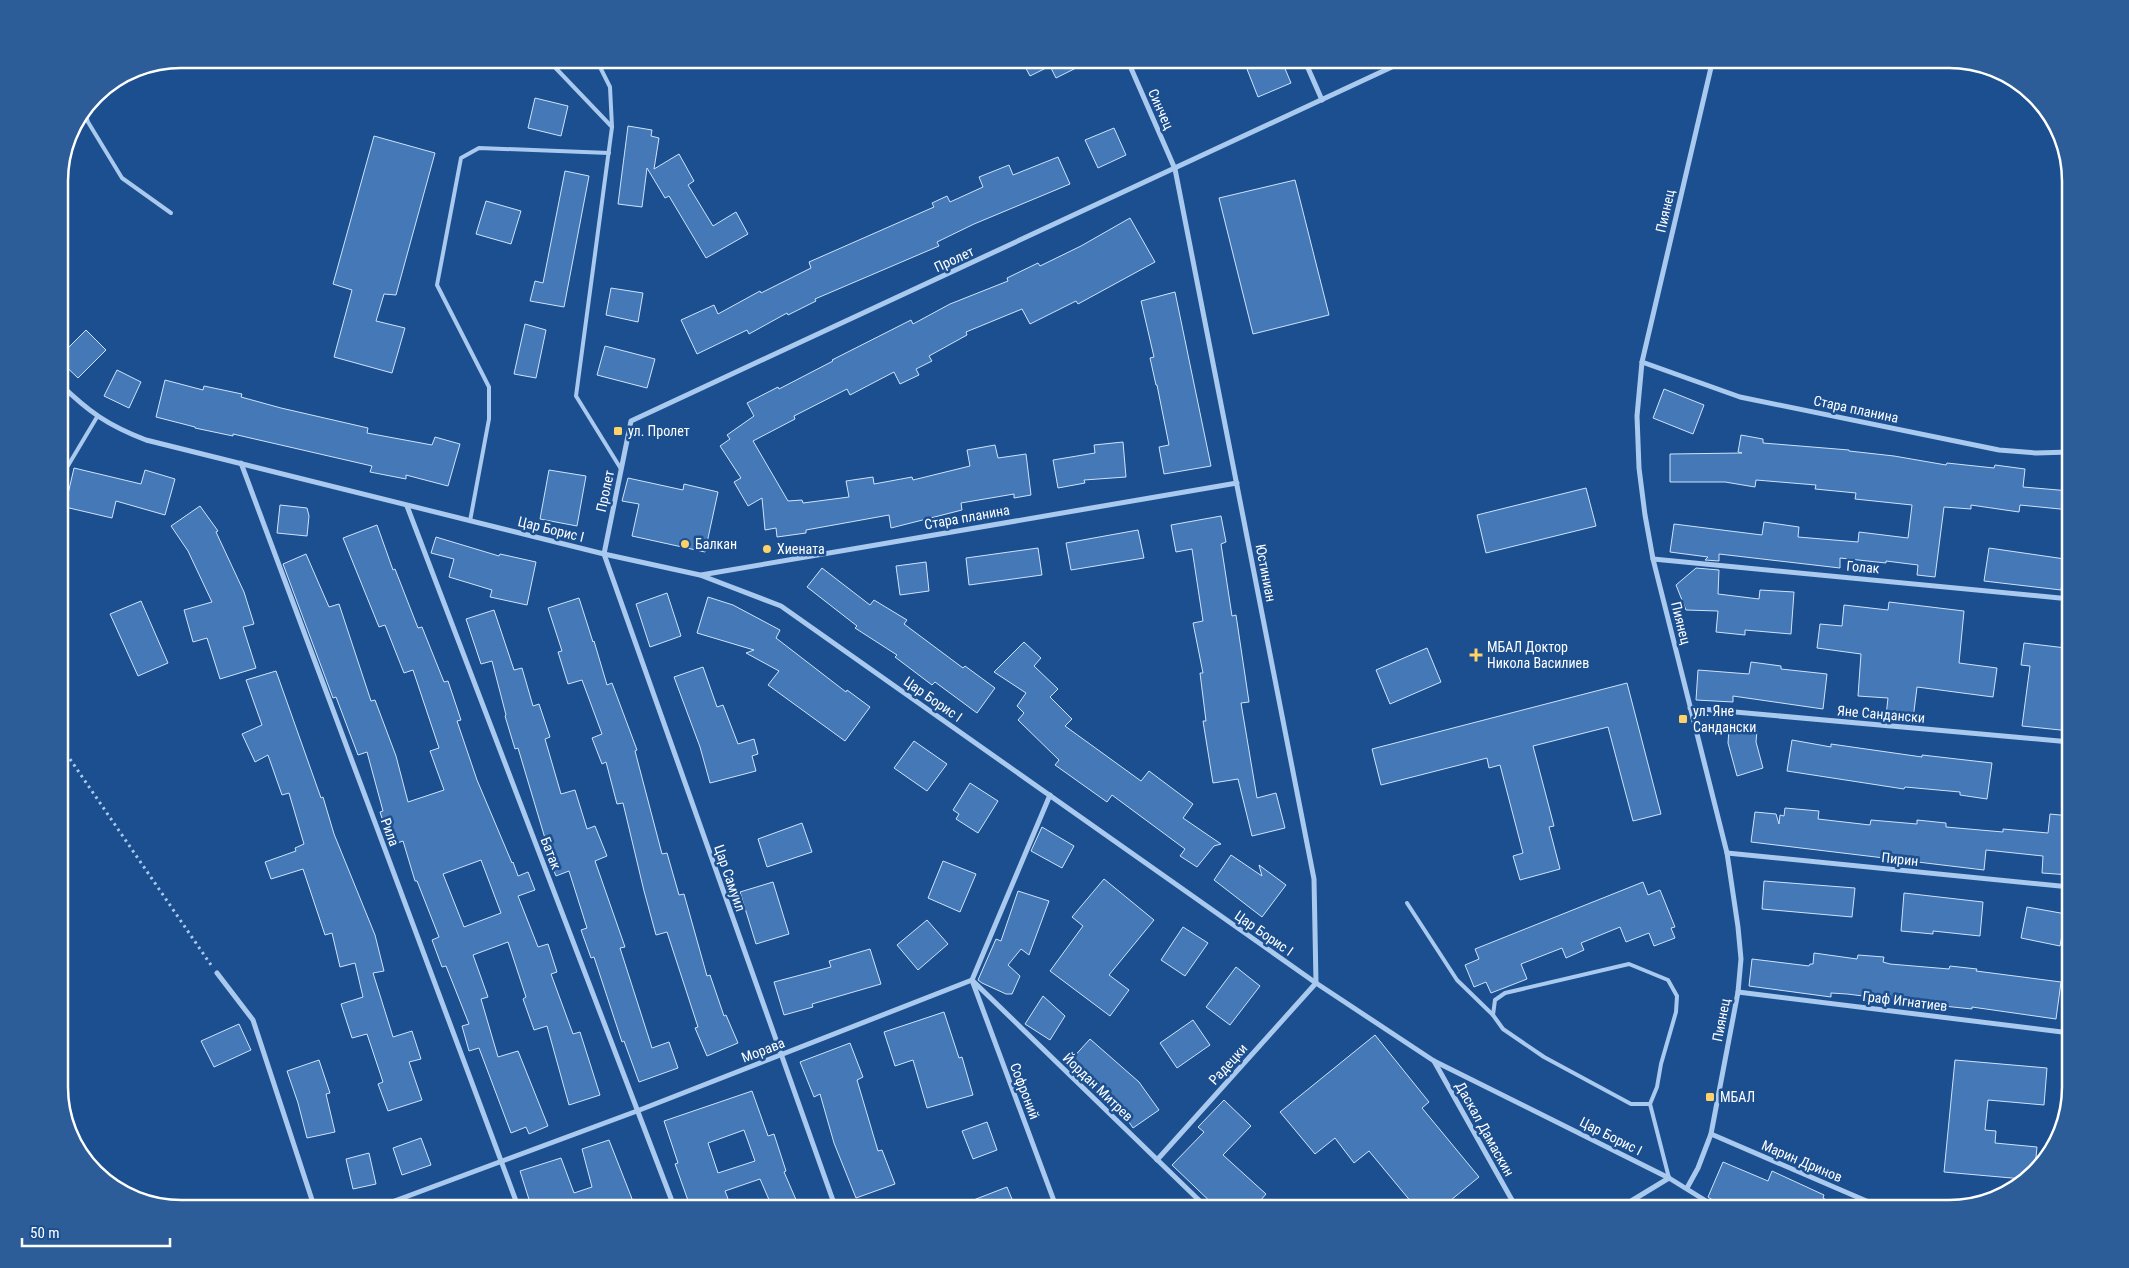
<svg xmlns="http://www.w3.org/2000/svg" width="2129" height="1268" font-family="'Roboto Condensed',sans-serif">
  <rect width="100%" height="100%" fill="#1b4f8f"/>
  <g fill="#4478b7" stroke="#cfe3fa" fill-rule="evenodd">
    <polygon points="1021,59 1094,59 1056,78 1050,66 1030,76"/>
    <polygon points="1243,59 1281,59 1291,83 1258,97"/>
    <polygon points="535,98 568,106 561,136 528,128"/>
    <polygon points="628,126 652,130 651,136 659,138 654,169 679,154 694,181 688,185 713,226 736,212 748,234 706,258 669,196 665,198 647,168 642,207 618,204"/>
    <polygon points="1114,128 1126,155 1098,168 1085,140"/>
    <polygon points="374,136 435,153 396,295 384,294 376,321 405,328 392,373 334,357 352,290 333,284"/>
    <polygon points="1058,157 1070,184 974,224 937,242 939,246 815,299 816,301 788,315 787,313 749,334 747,330 697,354 681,320 714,305 718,314 760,291 761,293 811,268 809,262 934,207 932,203 947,196 950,202 983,187 979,177 1009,165 1013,175"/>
    <polygon points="565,171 589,176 564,307 530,301 535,281 543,283"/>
    <polygon points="1295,180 1329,315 1253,334 1219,198"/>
    <polygon points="486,201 521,211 511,244 476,234"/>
    <polygon points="1130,218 1155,262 1078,304 1076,301 1030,324 1022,309 966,332 967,335 929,356 932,361 916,369 919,375 900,384 894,372 850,395 847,389 794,416 795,419 753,441 788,501 802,500 803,503 849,497 846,481 873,477 874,484 912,477 913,480 970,466 967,450 995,445 998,458 1026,454 1031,495 1014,498 1014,494 961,503 962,510 891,528 889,515 806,530 806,533 777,537 776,528 765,530 762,498 748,506 734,482 741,478 720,446 730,439 727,435 754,416 747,403 778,387 779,389 833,361 832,360 911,320 913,324 950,304 1008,281 1007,278 1038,263 1040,266 1081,246"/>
    <polygon points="611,288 643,293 638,322 606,315"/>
    <polygon points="1175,292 1211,466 1164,474 1159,447 1169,445 1157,385 1156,385 1150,358 1154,357 1141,301"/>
    <polygon points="525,324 546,330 536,378 514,374"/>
    <polygon points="86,330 106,350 78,378 59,360 59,357"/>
    <polygon points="605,346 655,359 647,388 597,375"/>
    <polygon points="117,370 141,382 129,408 104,396"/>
    <polygon points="165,380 203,390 204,386 242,394 241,397 281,408 368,428 367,433 432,445 435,437 460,444 448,486 406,475 406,479 370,472 372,466 233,434 233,436 195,428 195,427 156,417"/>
    <polygon points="1664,389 1704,405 1693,434 1653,418"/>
    <polygon points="1741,435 1763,439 1763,443 1849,450 1849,451 1894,456 1946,465 1947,463 1994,468 1995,465 2025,469 2023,487 2070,491 2070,510 2020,505 2019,512 1971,505 1971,509 1944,507 1935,577 1917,575 1918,565 1886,561 1886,563 1840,558 1840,568 1719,554 1719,561 1705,560 1708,557 1670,552 1674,524 1762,535 1764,522 1799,527 1798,537 1858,542 1859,532 1908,538 1912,505 1855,499 1856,493 1815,489 1816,485 1756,480 1755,487 1725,482 1670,482 1670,454 1742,453 1738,452"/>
    <polygon points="1123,442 1126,477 1084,480 1085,483 1058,488 1053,460 1095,453 1094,445"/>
    <polygon points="74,468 141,484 145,470 175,479 165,515 116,501 112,518 65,507"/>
    <polygon points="549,470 586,476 577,526 540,519"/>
    <polygon points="628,478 683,490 684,484 718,492 705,552 632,536 639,504 622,501"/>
    <polygon points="1586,488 1596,526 1486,553 1477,515"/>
    <polygon points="280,505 307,508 309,516 307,536 277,533"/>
    <polygon points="200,506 218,531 216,532 244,592 254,624 243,627 256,668 220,679 207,638 193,642 184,610 212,602 188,551 171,526"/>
    <polygon points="1221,516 1226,542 1221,544 1232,616 1236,615 1249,702 1241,703 1257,798 1276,793 1285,828 1252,836 1238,779 1213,783 1203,721 1206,721 1200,673 1203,673 1193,623 1203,621 1192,549 1176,552 1171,525"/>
    <path d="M377,525L393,570L395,569L418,628L422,627L444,682L448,681L461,720L457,721L477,780L512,863L513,862L518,876L528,872L535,890L518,896L538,947L548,944L557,972L551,974L573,1034L580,1032L600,1095L569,1105L547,1026L534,1030L523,999L526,997L508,942L473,955L488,997L481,999L498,1057L518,1051L548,1126L529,1134L526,1127L511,1133L479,1048L469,1051L462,1026L469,1024L446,966L442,967L432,940L439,937L417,881H415L403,841L391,845L380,812L383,811L367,752L358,755L336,697L333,698L283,564L306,554L329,607L339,604L371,701L375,700L396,756L408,802L444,790L430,751L439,748L413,670L404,673L385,625L379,627L343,538ZM481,860L501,913L464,927L443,874Z"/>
    <polygon points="1138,530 1144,558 1071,570 1066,543"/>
    <polygon points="436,537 499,556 500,554 536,562 527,605 490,597 492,590 449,577 454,559 431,553"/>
    <polygon points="1038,548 1042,575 969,585 966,558"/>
    <polygon points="1989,548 2065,559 2061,590 1984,581"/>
    <polygon points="926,562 929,591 900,595 896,566"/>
    <polygon points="822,568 870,605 874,600 907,620 904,624 963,668 965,666 995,688 977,713 935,682 932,685 895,657 897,655 855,628 857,626 807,587"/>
    <polygon points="1696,568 1719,570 1718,594 1759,599 1760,590 1794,592 1791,634 1745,630 1745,635 1716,632 1718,611 1686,610 1676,585"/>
    <polygon points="667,593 681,636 650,647 636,604"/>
    <polygon points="708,597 733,605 780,630 776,638 846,692 847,690 870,707 845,741 768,685 779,671 746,653 754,650 697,633"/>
    <polygon points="579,598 593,642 594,641 607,685 612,683 637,750 635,751 662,854 667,853 679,895 684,894 707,976 710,975 724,1016 726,1015 738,1043 707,1056 695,1028 698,1027 667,932 656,935 644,891 623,803 617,804 606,762 602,764 592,738 602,734 582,680 568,684 558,652 562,651 548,608"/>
    <polygon points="141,601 168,663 138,676 110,614"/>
    <polygon points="1889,602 1964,611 1959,663 1997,668 1993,697 1917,687 1913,719 1886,716 1888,698 1858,696 1861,654 1817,648 1820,624 1842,626 1844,605 1888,610"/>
    <polygon points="494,610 514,670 522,668 533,706 539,704 550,737 545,739 561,794 575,790 587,829 595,826 607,856 595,861 625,947 620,948 652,1048 669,1042 678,1068 639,1082 624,1041 622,1042 594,957 591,958 581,930 587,928 569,871 556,876 544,846 547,845 518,748 515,749 505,716 506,715 492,661 481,664 466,619"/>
    <polygon points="1024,642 1041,658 1034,666 1058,689 1050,697 1072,719 1065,726 1141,781 1149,771 1193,804 1183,818 1221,844 1214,846 1197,867 1180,856 1185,849 1112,795 1107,802 1055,765 1059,760 1018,720 1024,713 1017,706 1026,693 994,672"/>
    <polygon points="2024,643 2066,648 2062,681 2070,682 2070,731 2022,726 2030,666 2021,665"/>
    <polygon points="1427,648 1441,682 1390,704 1376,670"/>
    <polygon points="1751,662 1781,666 1781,669 1827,674 1823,709 1733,696 1733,702 1696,700 1698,670 1749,674"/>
    <polygon points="703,667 717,707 723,705 738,744 754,739 758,754 752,756 756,771 710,783 700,747 674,677"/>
    <polygon points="276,671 321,798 323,797 334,834 375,935 384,971 373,973 393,1037 412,1031 421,1059 409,1062 422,1100 388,1111 378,1084 383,1082 367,1034 352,1038 341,1004 363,997 355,963 340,967 332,933 325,935 303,869 271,879 265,862 296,851 295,848 304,844 289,793 282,795 268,755 255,762 242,734 262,725 246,680"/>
    <polygon points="1627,683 1661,814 1633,821 1608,727 1533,746 1554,826 1549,827 1560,869 1520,880 1513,856 1523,853 1500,765 1489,768 1487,758 1381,785 1372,749"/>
    <polygon points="1729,729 1757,730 1756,742 1763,768 1737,776 1728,743"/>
    <polygon points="1792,740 1831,747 1831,744 1922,757 1922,755 1992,763 1987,799 1960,795 1960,792 1905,787 1904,789 1787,771"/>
    <polygon points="914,741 947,764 927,791 894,768"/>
    <polygon points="970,783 998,801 978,833 956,819 959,814 953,810"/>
    <polygon points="1785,808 1819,811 1818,819 1870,825 1871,820 1917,824 1917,820 1946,823 1946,827 2003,832 2003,829 2048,833 2050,814 2070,816 2070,875 2042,873 2043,856 1986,850 1984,870 1751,842 1755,812 1776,814 1779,824 1780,815 1784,816"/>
    <polygon points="802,823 812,852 767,867 758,839"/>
    <polygon points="1042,827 1074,846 1062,868 1031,851"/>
    <polygon points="1231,855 1262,876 1259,865 1286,885 1262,917 1214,880"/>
    <polygon points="943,861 976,874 960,912 928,898"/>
    <polygon points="1104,879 1154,920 1109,975 1129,990 1110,1016 1050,971 1083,926 1072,917"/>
    <polygon points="1764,881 1855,888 1852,917 1762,909"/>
    <polygon points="773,882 789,934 756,944 740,892"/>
    <polygon points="1643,882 1648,895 1660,890 1675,927 1671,928 1675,938 1654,946 1649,933 1626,942 1620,927 1581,943 1584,950 1566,958 1562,948 1521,964 1527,979 1491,993 1486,982 1474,987 1465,965 1479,959 1475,949"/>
    <polygon points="1018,891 1049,901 1029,955 1021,949 1008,965 1020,976 1012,994 1006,994 982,983 978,980 996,939 1001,941"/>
    <polygon points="1904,893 1983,902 1980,936 1933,931 1933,934 1901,931"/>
    <polygon points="2027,907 2066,914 2060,946 2021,938"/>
    <polygon points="927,920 948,944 918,970 897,945"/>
    <polygon points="1183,927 1208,943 1185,976 1161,960"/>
    <polygon points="870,949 881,984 812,1004 813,1007 784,1015 774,982 831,967 829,961"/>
    <polygon points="1814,953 1857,959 1858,955 1884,957 1883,962 1890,964 1949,969 1950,966 1977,969 1976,971 2061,982 2056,1019 1972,1007 1972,1009 1896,1001 1896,1000 1847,994 1831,993 1831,997 1749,986 1752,959 1809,966 1810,964 1813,964"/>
    <polygon points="1236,967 1260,986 1230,1025 1206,1007"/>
    <polygon points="1043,996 1065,1016 1050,1040 1025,1024"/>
    <polygon points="944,1012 959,1058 962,1057 973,1095 927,1108 913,1060 895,1066 884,1032"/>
    <polygon points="1193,1020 1210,1045 1177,1068 1160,1043"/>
    <polygon points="239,1024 251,1050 214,1067 201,1041"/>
    <polygon points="1375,1035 1429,1102 1422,1108 1479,1177 1440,1209 1417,1209 1369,1151 1354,1163 1335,1138 1315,1154 1280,1112"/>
    <polygon points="1090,1039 1139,1082 1159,1110 1133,1128 1114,1100 1070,1061"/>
    <polygon points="850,1043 863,1077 857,1080 878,1151 882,1150 895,1184 856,1198 834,1143 820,1094 814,1097 800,1062"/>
    <polygon points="319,1060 330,1093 326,1094 335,1132 307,1138 298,1103 287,1071"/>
    <polygon points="1955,1060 2047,1068 2044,1105 1988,1100 1985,1130 1996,1131 1995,1143 2037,1147 2035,1167 2023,1179 1944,1172"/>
    <path d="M752,1091L768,1136L774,1134L786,1171L784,1172L800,1209H773L760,1179L725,1191L732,1209H691L675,1164L678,1163L664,1121ZM744,1130L755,1161L718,1173L708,1143Z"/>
    <polygon points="1224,1100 1251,1126 1223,1155 1266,1194 1253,1209 1218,1209 1172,1165 1204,1132 1198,1127"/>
    <polygon points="987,1122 997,1150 973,1159 962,1131"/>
    <polygon points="421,1138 431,1165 402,1175 393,1148"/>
    <polygon points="609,1140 636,1209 532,1209 520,1171 561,1158 574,1193 592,1187 582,1149"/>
    <polygon points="369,1153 376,1184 353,1189 346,1159"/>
    <polygon points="1723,1162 1768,1181 1772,1171 1824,1195 1823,1198 1842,1209 1723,1209 1722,1206 1708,1197"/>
    <polygon points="1007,1187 1016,1209 953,1209 953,1208"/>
  </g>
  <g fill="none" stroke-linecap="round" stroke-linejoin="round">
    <polyline stroke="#a9c9ee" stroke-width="3" stroke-dasharray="2.5 4" stroke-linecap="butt" points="59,743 211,965"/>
    <g stroke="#a9c9ee" stroke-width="4">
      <polyline points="547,59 612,127 576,396 621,469"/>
      <polyline points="596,59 610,87 612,127"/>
      <polyline points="84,110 88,122 122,178 171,213"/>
      <polyline points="59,491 66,469 97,417"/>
      <polyline points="470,521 489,419 489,387 437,285 461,158 479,148 609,153"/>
      <polyline points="1407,903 1457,980 1493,1015"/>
      <polyline points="1650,1104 1657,1087 1661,1064 1676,1012 1677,996 1668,980 1629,964 1505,993 1495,1000 1493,1015 1503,1029 1544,1057 1631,1104 1650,1104 1669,1178"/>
    </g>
    <g stroke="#a9c9ee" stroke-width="5">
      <polyline points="1127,59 1175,169 1314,879 1316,983 1157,1160"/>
      <polyline points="1304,59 1322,100"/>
      <polyline points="1642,362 1740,397 1999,450 2036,453 2070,452"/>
      <path d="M59,383C89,412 107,425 146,440L604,554L700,575L781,606L1316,983L1434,1061L1669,1178L1719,1209"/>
      <polyline points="241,463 519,1209"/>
      <polyline points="407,506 675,1209"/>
      <polyline points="1653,559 2070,599"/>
      <polyline points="701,575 1237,483"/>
      <polyline points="1690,708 2070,742"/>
      <polyline points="1727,853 2070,887"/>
      <polyline points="217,973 253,1020 315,1209"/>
      <polyline points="972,980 1208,1209"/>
      <polyline points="973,983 1057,1209"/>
      <polyline points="1738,992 2070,1033"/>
      <polyline points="1434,1061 1517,1209"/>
      <polyline points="1711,1134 1885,1209"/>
      <polyline points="1687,1188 1698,1168 1711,1134 1738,992 1741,959 1738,927 1727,853 1653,559 1645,515 1639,468 1637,416 1642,362 1713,59"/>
      <polyline points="373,1209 637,1111 972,980 1050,795"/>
      <polyline points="836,1209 604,554 631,421 1409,59"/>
      <polyline points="1618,1209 1669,1178"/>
    </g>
  </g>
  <g fill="#ffd166" stroke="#1b4f8f" stroke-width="2">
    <rect x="613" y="426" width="10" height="10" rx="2.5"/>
    <circle cx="685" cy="544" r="5"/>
    <circle cx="767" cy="549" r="5"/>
    <path d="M1473.5 647.5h5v5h5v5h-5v5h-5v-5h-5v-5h5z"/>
    <rect x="1678" y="714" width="10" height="10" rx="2.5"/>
    <rect x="1705" y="1092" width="10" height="10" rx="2.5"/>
  </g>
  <g text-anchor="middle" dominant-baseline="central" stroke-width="5" stroke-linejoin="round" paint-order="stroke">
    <g font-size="14" fill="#fff" stroke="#1b4f8f">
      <text transform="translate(1161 109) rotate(66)">Синчец</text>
      <text transform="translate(1665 211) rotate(-77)">Пиянец</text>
      <text transform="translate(954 259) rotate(-25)">Пролет</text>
      <text transform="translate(1856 409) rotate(12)">Стара планина</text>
      <text transform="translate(605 491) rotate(-78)">Пролет</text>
      <text transform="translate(967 517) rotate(-10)">Стара планина</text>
      <text transform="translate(551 529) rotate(14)">Цар Борис I</text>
      <text transform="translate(1863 567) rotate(5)">Голак</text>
      <text transform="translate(1266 573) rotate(79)">Юстиниан</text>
      <text transform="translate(1681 623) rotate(76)">Пиянец</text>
      <text transform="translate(933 699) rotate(35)">Цар Борис I</text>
      <text transform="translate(1881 714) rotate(5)">Яне Сандански</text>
      <text transform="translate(390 832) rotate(70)">Рила</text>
      <text transform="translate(551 853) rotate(69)">Батак</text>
      <text transform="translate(1900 859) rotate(6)">Пирин</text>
      <text transform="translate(730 878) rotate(71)">Цар Самуил</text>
      <text transform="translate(1264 933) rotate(35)">Цар Борис I</text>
      <text transform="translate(1905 1001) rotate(7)">Граф Игнатиев</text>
      <text transform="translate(1721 1020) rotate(-79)">Пиянец</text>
      <text transform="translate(763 1050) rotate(-21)">Морава</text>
      <text transform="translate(1228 1064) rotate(-48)">Радецки</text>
      <text transform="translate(1098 1087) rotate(44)">Йордан Митрев</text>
      <text transform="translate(1025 1091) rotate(69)">Софроний</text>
      <text transform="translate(1485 1129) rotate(61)">Даскал Дамаскин</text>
      <text transform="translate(1611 1136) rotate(27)">Цар Борис I</text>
      <text transform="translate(1802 1161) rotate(23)">Марин Дринов</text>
    </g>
    <g font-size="14" fill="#fff" stroke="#1b4f8f" text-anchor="start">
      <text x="628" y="431">ул. Пролет</text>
      <text x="695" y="544">Балкан</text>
      <text x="777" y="549">Хиената</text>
      <text x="1487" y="647">МБАЛ Доктор<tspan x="1487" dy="16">Никола Василиев</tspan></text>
      <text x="1693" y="711">ул. Яне<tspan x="1693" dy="16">Сандански</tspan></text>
      <text x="1720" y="1097">МБАЛ</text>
    </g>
  </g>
  <path d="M0 0H2129V1268H0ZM181 68H1949A113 113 0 0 1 2062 181V1087A113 113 0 0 1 1949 1200H181A113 113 0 0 1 68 1087V181A113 113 0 0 1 181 68Z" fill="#2d5d98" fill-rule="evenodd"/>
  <path fill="none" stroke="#fff" stroke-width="2.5" d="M181 68H1949A113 113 0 0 1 2062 181V1087A113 113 0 0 1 1949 1200H181A113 113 0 0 1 68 1087V181A113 113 0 0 1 181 68Z"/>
  <path d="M22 1238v8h148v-8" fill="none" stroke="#ffffff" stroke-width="2.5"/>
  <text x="30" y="1238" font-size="15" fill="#ffffff" stroke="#1b4f8f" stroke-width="4" paint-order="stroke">50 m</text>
</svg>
